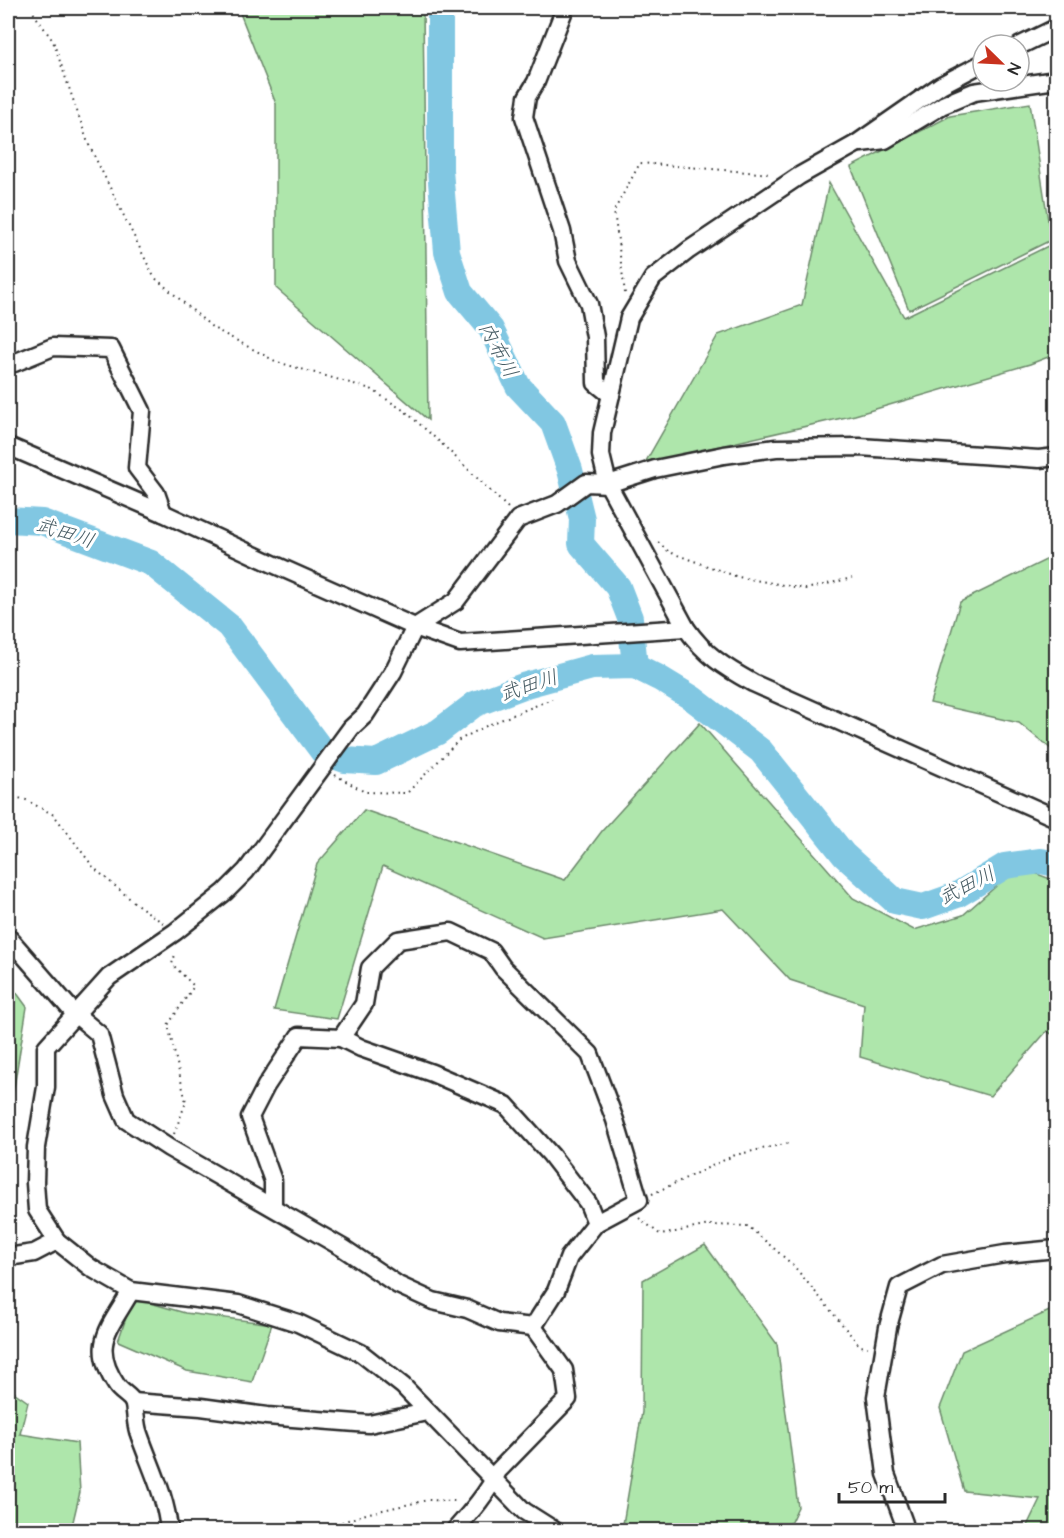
<svg xmlns="http://www.w3.org/2000/svg" width="1064" height="1538" font-family="'Architects Daughter','Klee One',sans-serif">
  <rect width="100%" height="100%" fill="#fff"/>
  <filter id="ink" filterUnits="userSpaceOnUse"><feTurbulence type="fractalNoise" baseFrequency=".0167" numOctaves="2"/><feDisplacementMap in="SourceGraphic" scale="12" xChannelSelector="R" yChannelSelector="G"/><feConvolveMatrix kernelMatrix="1 2 1 2 8 2 1 2 1" color-interpolation-filters="sRGB"/></filter>
  <g filter="url(#ink)">
    <g fill="#aee6ab" stroke="#6c886b" stroke-width="1.5">
      <polygon points="238,8 423,8 428,420 276,288 276,104"/>
      <polygon points="1030,103 1051,240 909,310 851,167 950,116"/>
      <polygon points="829,183 904,317 1056,242 1056,354 1030,364 855,415 645,463 718,335 802,305"/>
      <polygon points="1056,555 1056,753 1019,723 930,703 960,602"/>
      <polygon points="700,723 853,898 914,930 963,915 1018,867 1056,881 1056,1037 1047,1031 990,1096 860,1057 864,1004 790,980 723,909 543,938 383,866 337,1019 274,1010 317,864 364,810 565,880 602,831"/>
      <polygon points="8,981 27,1007 11,1106 8,1103"/>
      <polygon points="705,1245 777,1344 798,1507 787,1530 622,1530 642,1412 643,1280"/>
      <polygon points="133,1298 185,1313 272,1324 252,1382 187,1371 118,1341"/>
      <polygon points="1056,1308 1056,1530 1025,1530 1040,1499 964,1491 940,1408 962,1351"/>
      <polygon points="8,1388 28,1402 20,1434 77,1443 80,1492 71,1530 8,1530"/>
    </g>
    <g fill="none" stroke-linecap="round" stroke-linejoin="round">
      <g stroke="#81c7e2" stroke-width="26">
        <polyline points="442,8 440,19 440,170 447,252 460,292 491,329 518,386 553,423 570,470 582,519 581,544 618,587 630,618 635,666"/>
        <polyline points="8,520 42,522 151,563 229,626 323,752 345,760 376,762 438,732 475,704 526,685 592,667 635,666 659,678 692,698 761,751 844,855 895,901 923,907 957,895 1005,866 1041,861 1056,864"/>
      </g>
      <defs>
        <g id="minor">
          <polyline points="565,8 536,82 527,97 524,117 562,231 568,261 589,304 595,337 596,383 611,395"/>
          <polyline points="1019,46 1056,28"/>
          <path d="M983,63L941,85L856,144L799,176L689,250L653,278L629,318L602,433L601,455L608,484L686,628C705,655 724,667 753,683L1056,818"/>
          <polyline points="861,143 885,140 943,105 974,92 1056,80"/>
          <polyline points="8,361 14,363 53,347 111,349 142,411 137,468 156,493 163,513"/>
          <polyline points="8,446 163,513 273,564 415,627 460,643 686,628"/>
          <path d="M8,937L74,1013L99,1034L115,1095L126,1120L169,1148L343,1248L398,1285L433,1301L467,1309L499,1323L533,1327L564,1370L568,1399L498,1471C488,1493 471,1512 455,1530"/>
          <polyline points="341,1038 361,1048 432,1073 506,1105 551,1155 588,1203 596,1223"/>
          <polyline points="273,1206 273,1181 250,1117 266,1086 299,1036 341,1038 364,1004 370,968 398,940 451,932 491,951 503,968 590,1054 615,1120 639,1200 596,1223 569,1257 556,1291 533,1327"/>
          <polyline points="8,1257 34,1253 57,1241"/>
          <path d="M131,1291C110,1328 89,1345 117,1386C121,1392 130,1396 133,1402C136,1409 135,1425 139,1434C150,1466 166,1496 169,1530"/>
          <polyline points="133,1402 201,1407 267,1416 369,1424 427,1412"/>
          <polyline points="554,1530 524,1511 403,1386 361,1353 298,1323 238,1304 131,1291 91,1268 57,1241 37,1210 35,1183 36,1147 46,1087 46,1047 109,977 175,932 225,892 246,871 351,728 365,715 393,672 415,627 456,601 518,519 557,504 586,483 608,484 655,469 724,455 776,448 860,447 1039,459 1056,457"/>
          <polyline points="903,1530 904,1523 886,1474 876,1397 888,1327 899,1287 942,1265 1005,1254 1056,1249"/>
        </g>
      </defs>
      <use href="#minor" stroke="#2b2b2b" stroke-width="21"/>
      <g stroke="#2b2b2b" stroke-width="2" stroke-dasharray="1.5 4.5" stroke-linecap="butt">
        <polyline points="30,8 53,41 88,143 154,277 213,328 277,362 371,389 406,412 442,444 508,508"/>
        <polyline points="625,293 614,211 640,163 772,174"/>
        <polyline points="658,542 669,552 738,577 806,589 852,578"/>
        <polyline points="335,775 365,792 407,793 459,740 488,725 552,699"/>
        <polyline points="8,795 26,800 54,815 94,868 135,903 163,923"/>
        <polyline points="174,1134 186,1102 168,1025 194,986 172,964 176,952"/>
        <polyline points="652,1194 735,1155 789,1143"/>
        <polyline points="639,1218 661,1235 709,1225 748,1226 793,1265 860,1346 868,1347"/>
        <polyline points="336,1524 369,1513 428,1500 458,1501"/>
      </g>
      <use href="#minor" stroke="#fff" stroke-width="16"/>
    </g>
  </g>
  <g text-anchor="middle" dominant-baseline="central" stroke-width="6" stroke-linejoin="round" paint-order="stroke">
    <g font-size="20" font-style="italic" fill="#455a62" stroke="#fff">
      <text transform="translate(498 350) rotate(62)">内布川</text>
      <text transform="translate(65 533) rotate(18)">武田川</text>
      <text transform="translate(529 686) rotate(-18)">武田川</text>
      <text transform="translate(967 886) rotate(-27)">武田川</text>
    </g>
  </g>
  <rect width="1064" height="1538" fill="none" stroke="#fff" stroke-width="30"/>
  <rect x="15" y="15" width="1034" height="1508" fill="none" stroke="#2b2b2b" stroke-width="2" filter="url(#ink)"/>
  <g transform="translate(1001 63) rotate(114)"><circle r="28" fill="#ffffff" stroke="#aaaaaa" stroke-width="1.5"/>
  <path d="M0-4.5L10 22L0 15L-10 22Z" fill="#c8321e"/>
  <text y="-9" font-size="16" font-weight="bold" text-anchor="middle" fill="#2b2b2b">N</text>
  </g>
  <path d="M839 1493v9h106v-9" fill="none" stroke="#2b2b2b" stroke-width="3"/>
  <text x="848" y="1493" font-size="18" fill="#2b2b2b" stroke="#ffffff" stroke-width="4.5" paint-order="stroke">50 m</text>
</svg>
